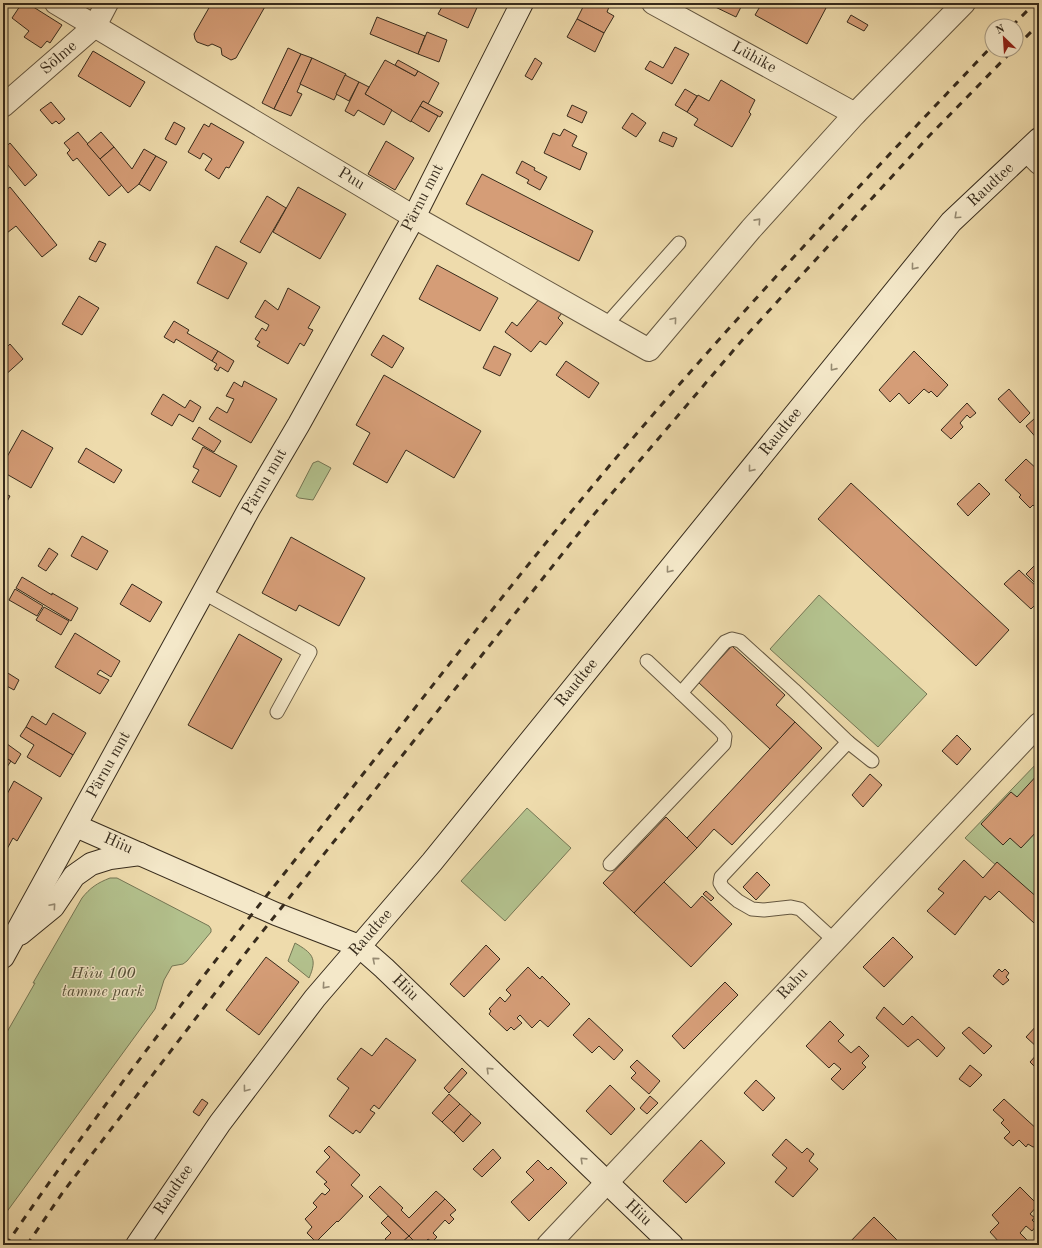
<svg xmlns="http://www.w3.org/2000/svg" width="1042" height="1248" font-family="'Old Standard TT',serif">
  <rect width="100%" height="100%" fill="#eedbac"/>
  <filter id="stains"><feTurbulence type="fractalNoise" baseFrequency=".005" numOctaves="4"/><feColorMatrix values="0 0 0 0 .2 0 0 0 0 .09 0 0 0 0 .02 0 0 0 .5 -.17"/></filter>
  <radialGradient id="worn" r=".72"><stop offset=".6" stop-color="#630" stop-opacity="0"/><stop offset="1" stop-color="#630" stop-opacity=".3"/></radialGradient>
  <g fill="#b3c18d" stroke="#757654">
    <polygon points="318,461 331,468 313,500 299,498 296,496 313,463"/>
    <polygon points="819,595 927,694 878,747 770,649"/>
    <polygon points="1039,761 1039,903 965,838"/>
    <polygon points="527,808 571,848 505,921 461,881"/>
    <path d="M110,878H117L209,926L211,929V932L187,961L183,964L172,966L164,980L155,1009L3,1217V1039L35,983H33L82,898C90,888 97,883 110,878Z"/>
    <path d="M295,943C312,953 318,958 309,978L288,961Z"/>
  </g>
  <g fill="#d59d77" stroke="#372b1c">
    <polygon points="22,3 27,3 62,25 50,43 47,41 41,48 24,37 29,31 12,18"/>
    <polygon points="205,3 267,3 236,58 231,60 222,55 221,48 212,44 208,46 197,42 195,39 194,34 210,6"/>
    <polygon points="444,3 479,3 468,28 438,14"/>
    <polygon points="585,3 602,3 609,7 607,12 614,16 604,33 577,19"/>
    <polygon points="707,3 743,3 736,17"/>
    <polygon points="762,3 815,3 826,8 807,44 755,15"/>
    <polygon points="851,15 868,25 864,31 847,22"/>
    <polygon points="377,17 425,36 418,54 370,34"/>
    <polygon points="577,19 604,33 595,52 567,37"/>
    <polygon points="427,32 447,40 439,62 418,54"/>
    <polygon points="675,47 689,54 672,84 645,69 650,61 663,68"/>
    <polygon points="288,48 301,54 274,109 262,103"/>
    <polygon points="93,51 145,82 130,107 78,76"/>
    <polygon points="301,54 312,58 297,92 302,94 291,116 274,109"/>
    <polygon points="312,58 346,74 334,100 300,84"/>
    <polygon points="535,58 542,63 532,80 525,76"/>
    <polygon points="385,60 415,76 418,71 439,83 428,104 423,101 411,122 365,94"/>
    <polygon points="398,60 418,71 415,76 395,65"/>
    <polygon points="345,75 359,82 349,101 336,94"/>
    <polygon points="721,80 755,100 749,112 751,114 732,147 694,125 698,119 687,112 698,95 709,101"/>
    <polygon points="359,82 369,87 365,94 392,110 384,125 358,110 354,116 345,111"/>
    <polygon points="685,89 697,96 687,112 675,105"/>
    <polygon points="423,101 443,112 440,117 420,106"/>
    <polygon points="51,102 65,119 59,124 56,121 52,124 40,110"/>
    <polygon points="572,105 587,112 582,123 567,116"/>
    <polygon points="420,106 438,116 429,132 411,121"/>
    <polygon points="632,113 646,123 636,137 622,128"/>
    <polygon points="174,122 185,128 176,145 165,139"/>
    <polygon points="211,123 244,142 229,168 226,167 219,179 205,170 212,159 203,153 200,159 188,152 204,124 209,127"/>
    <polygon points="564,129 577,136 572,146 587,153 580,170 544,153 553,133 560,136"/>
    <polygon points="78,132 122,185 109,196 77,158 73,161 67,153 70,150 64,143"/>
    <polygon points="101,132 114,147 100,159 87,144"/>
    <polygon points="663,132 677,138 673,147 659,141"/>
    <polygon points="386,141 414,158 395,190 368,174"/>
    <polygon points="10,143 37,175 25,186 3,159 3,149"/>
    <polygon points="114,147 132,169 144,149 156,156 139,184 128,193 100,159"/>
    <polygon points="156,156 167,162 150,191 139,184"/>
    <polygon points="522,161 535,168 534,170 547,177 540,190 527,183 529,180 516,173"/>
    <polygon points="482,174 593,231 579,261 466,204"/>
    <polygon points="10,187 57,245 42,257 16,226 3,236 3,192"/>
    <polygon points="298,187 346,214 320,259 273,232"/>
    <polygon points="267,196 286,208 260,253 240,242"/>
    <polygon points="99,241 106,244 96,262 89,259"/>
    <polygon points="216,246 247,263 228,299 197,283"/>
    <polygon points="437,265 498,298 480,331 419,299"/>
    <polygon points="288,288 320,307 308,328 313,330 304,346 300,343 288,364 257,346 260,342 255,339 262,328 266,331 269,325 255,317 265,300 278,310"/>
    <polygon points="544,293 565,309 558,318 563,323 546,345 540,341 531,352 505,332 512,322 517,326"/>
    <polygon points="79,296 99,308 82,335 62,324"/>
    <polygon points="174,321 189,330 187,333 218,351 212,361 176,339 174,343 164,337"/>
    <polygon points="383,335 404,348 392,368 371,355"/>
    <polygon points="10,344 23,359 3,377 3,351"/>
    <polygon points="494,346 511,354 500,376 483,368"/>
    <polygon points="218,351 234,361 228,372 220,367 218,371 214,369 217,364 212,361"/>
    <polygon points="914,351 948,385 937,397 931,391 929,393 924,389 909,404 899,393 890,402 879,390"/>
    <polygon points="566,361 599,383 589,398 556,375"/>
    <polygon points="384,375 481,431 454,478 406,450 387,483 353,464 370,433 356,425"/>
    <polygon points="244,381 277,399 251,443 209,419 217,407 227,413 234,399 226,396 234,382 242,387"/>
    <polygon points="1009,389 1030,413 1020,423 998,399"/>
    <polygon points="163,394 185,408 190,400 201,407 193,422 179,414 172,426 151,414"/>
    <polygon points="967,403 976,413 970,418 967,415 960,423 963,427 951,439 941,430"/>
    <polygon points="1034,419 1039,425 1039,441 1026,426"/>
    <polygon points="199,427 221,441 214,452 192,439"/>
    <polygon points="22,430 53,448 31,488 3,472 3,464"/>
    <polygon points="203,447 237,466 220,497 192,482 199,470 193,467"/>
    <polygon points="86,448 122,470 114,483 78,462"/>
    <polygon points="1026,459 1039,471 1039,511 1033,505 1030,508 1019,497 1021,495 1005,480"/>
    <polygon points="851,483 1009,630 976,666 818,519"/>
    <polygon points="979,483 990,494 968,516 957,504"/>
    <polygon points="3,493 10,496 3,509"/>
    <polygon points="82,536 108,551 97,570 71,556"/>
    <polygon points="291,537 365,578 339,626 299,605 296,611 262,593"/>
    <polygon points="49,548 58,554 46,571 38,566"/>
    <polygon points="1039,561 1039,587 1026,574"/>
    <polygon points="1019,570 1039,589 1039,601 1031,609 1004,584"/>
    <polygon points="22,577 52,595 52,593 78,608 71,621 16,588"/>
    <polygon points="132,584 162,602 150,622 120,604"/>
    <polygon points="15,589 43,606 37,616 9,600"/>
    <polygon points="44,607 69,621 61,635 36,620"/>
    <polygon points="75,633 120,661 111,677 100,670 97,674 109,680 100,694 55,667"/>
    <polygon points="239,634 282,659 232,749 188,725"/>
    <polygon points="732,646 785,695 776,705 795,722 770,749 698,682"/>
    <polygon points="3,670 19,680 14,690 3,684"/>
    <polygon points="53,713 86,733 73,755 26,727 32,716 46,725"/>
    <polygon points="795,722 822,748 732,845 714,829 697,848 687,838"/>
    <polygon points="26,727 73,755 60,777 27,757 34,745 20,736"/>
    <polygon points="957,735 971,749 957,765 942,751"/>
    <polygon points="3,741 21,754 15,764 3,756"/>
    <polygon points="3,756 11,761 3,773"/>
    <polygon points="1039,773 1039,829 1021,848 1010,838 1003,845 981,824 1011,792 1017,797"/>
    <polygon points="870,774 882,785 863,807 852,795"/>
    <polygon points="14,781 42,798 17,841 13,838 7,849 3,846 3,794 6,796"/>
    <polygon points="666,817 697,848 634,913 603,883"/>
    <polygon points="964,860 983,878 997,862 1039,899 1039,917 1034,923 999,891 990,900 985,896 955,935 927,911 944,893 938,889"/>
    <polygon points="757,872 770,885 756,900 743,887"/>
    <polygon points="664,882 691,908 702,896 732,924 691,967 634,913"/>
    <polygon points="706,891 714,898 711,901 703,894"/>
    <polygon points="893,937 913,957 884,987 863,967"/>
    <polygon points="486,945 500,959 464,997 450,984"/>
    <polygon points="266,957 299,982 259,1035 226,1010"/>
    <polygon points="528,967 540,979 542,976 570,1004 548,1027 540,1020 532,1028 520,1015 517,1018 522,1023 514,1030 511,1027 507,1031 489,1014 491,1011 489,1009 500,997 505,1002 511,995 506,990"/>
    <polygon points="999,969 1002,972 1005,969 1009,973 1006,977 1009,980 1003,985 993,976"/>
    <polygon points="725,982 738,995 684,1049 672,1036"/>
    <polygon points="884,1007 903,1025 912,1016 945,1048 937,1057 918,1039 908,1047 876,1018"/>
    <polygon points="589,1018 623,1050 614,1060 599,1046 592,1053 573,1035"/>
    <polygon points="830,1021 844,1035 838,1041 851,1053 859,1046 869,1056 862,1063 866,1067 843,1090 831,1079 841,1069 834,1063 829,1068 806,1046"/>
    <polygon points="1039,1023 1039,1049 1026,1037"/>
    <polygon points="969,1027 992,1046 984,1054 962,1033"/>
    <polygon points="386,1038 416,1060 379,1109 374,1105 370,1110 375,1113 360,1133 356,1130 353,1134 329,1116 349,1088 337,1079 361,1048 372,1056"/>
    <polygon points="1039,1052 1039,1071 1030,1062"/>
    <polygon points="637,1060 660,1081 649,1094 631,1078 636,1073 630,1067"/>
    <polygon points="970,1065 982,1075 970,1087 959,1079"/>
    <polygon points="462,1068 467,1073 449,1093 444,1088"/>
    <polygon points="756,1080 775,1098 763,1111 744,1093"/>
    <polygon points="610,1085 635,1109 611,1135 586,1111"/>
    <polygon points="449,1094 460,1104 442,1122 432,1113"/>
    <polygon points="650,1096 658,1103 647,1114 640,1108"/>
    <polygon points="202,1099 208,1103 199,1116 193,1112"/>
    <polygon points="1004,1099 1039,1131 1039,1146 1033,1147 1028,1144 1026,1147 1019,1140 1013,1146 1004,1138 1010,1132 1001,1123 1004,1120 993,1110"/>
    <polygon points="460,1104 471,1114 454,1133 442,1122"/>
    <polygon points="471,1114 481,1123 463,1142 454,1133"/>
    <polygon points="786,1139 802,1153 807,1148 814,1154 809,1161 818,1169 793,1197 775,1182 787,1168 772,1155"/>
    <polygon points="701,1140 725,1163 686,1203 663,1181"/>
    <polygon points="329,1146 360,1175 351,1185 363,1196 338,1222 337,1221 316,1242 307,1233 312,1227 305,1219 317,1207 313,1203 322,1193 325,1195 330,1190 324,1184 327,1182 316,1172 330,1157 324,1151"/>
    <polygon points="493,1149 501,1158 482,1177 473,1169"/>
    <polygon points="538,1160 548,1170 551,1167 567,1183 529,1221 511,1202 534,1180 526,1172"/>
    <polygon points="380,1186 403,1208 401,1210 409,1218 436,1191 445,1199 409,1236 369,1197"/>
    <polygon points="1020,1187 1038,1205 1030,1214 1035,1218 1032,1220 1037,1225 1032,1231 1026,1226 1020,1233 1032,1245 996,1245 999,1242 990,1232 999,1223 992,1215"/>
    <polygon points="445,1199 456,1210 450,1215 454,1219 449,1224 445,1220 433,1233 437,1237 432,1242 428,1239 422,1245 418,1245 409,1236"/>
    <polygon points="388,1216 409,1236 399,1245 392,1245 385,1239 391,1233 381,1223"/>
    <polygon points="874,1217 902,1245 849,1245 848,1244"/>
    <polygon points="409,1236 418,1245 399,1245"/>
    <polygon points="300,1240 306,1245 295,1245"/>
  </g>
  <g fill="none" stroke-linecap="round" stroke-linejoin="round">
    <defs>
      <g id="lane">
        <polyline points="606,325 679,243"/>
        <polyline points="204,593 310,652 277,712"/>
        <polyline points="647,661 681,693"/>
        <polyline points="610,864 724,744 725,736 720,730 681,693 725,642 732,639 740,641 794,690 848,742"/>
        <polyline points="835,941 800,909 791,907 764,910 752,909 738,901 723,888 720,883 721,877 848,742 872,761"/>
      </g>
      <g id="street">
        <polyline points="56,3 414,217 649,350 751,229 855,114 964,3"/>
        <polyline points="653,3 855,114"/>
        <polyline points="3,106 95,26 107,3"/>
        <polyline points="1027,151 1039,163"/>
        <polyline points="548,1245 1039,724"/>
      </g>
      <g id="secondary">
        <polyline points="76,826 276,914 359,946 384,968 672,1245"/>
        <polyline points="20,934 53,907 74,876 91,864 110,858 140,854"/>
        <polyline points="3,957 249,509 299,424 414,217 522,3"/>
        <polyline points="137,1245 220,1123 315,998 432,862 951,222 1039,139"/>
      </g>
    </defs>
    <use href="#lane" stroke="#655740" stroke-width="15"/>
    <use href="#street" stroke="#655740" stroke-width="24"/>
    <use href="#secondary" stroke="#372b1c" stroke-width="24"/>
    <use href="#lane" stroke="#f4e8c9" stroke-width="13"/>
    <use href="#street" stroke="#f4e8c9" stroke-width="22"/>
    <use href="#secondary" stroke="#f4e8c9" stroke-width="22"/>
    <g stroke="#372b1c" stroke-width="3" stroke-dasharray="7 7" stroke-linecap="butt">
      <polyline points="1012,26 1035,3"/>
      <polyline points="1016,47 1039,24"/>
      <path d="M6,1245C111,1090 229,943 345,797C450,664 553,529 664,402C770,280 881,163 992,46"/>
      <polyline points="27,1245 63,1192 251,946 590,519 744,338 930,135 1013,50"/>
    </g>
  </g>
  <defs><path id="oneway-chevron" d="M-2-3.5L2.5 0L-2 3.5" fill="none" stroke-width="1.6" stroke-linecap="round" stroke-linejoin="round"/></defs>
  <g stroke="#968a72">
    <use href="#oneway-chevron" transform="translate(957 216) rotate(137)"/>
    <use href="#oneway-chevron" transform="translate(758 221) rotate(-48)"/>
    <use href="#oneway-chevron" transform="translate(914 267) rotate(129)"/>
    <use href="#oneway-chevron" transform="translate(674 320) rotate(-50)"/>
    <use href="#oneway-chevron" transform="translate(833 368) rotate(129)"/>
    <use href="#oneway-chevron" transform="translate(751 469) rotate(129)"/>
    <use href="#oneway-chevron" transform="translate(669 570) rotate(129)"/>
    <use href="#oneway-chevron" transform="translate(53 906) rotate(-49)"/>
    <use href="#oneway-chevron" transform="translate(375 960) rotate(-139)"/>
    <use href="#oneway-chevron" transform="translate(325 986) rotate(131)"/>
    <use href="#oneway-chevron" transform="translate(489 1070) rotate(-136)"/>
    <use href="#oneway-chevron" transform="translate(246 1089) rotate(127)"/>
    <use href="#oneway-chevron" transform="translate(583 1160) rotate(-136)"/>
  </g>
  <g text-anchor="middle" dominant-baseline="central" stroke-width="3" stroke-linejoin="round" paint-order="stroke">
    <g font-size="16" fill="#372b1c" stroke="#f4e8c9">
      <text transform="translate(59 58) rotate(-41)">Sõlme</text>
      <text transform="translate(754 58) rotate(29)">Lühike</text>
      <text transform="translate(351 179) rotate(31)">Puu</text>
      <text transform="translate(991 185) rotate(-43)">Raudtee</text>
      <text transform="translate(423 198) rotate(-63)">Pärnu mnt</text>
      <text transform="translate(781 432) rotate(-51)">Raudtee</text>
      <text transform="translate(265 482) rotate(-60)">Pärnu mnt</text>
      <text transform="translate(577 683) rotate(-51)">Raudtee</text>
      <text transform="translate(109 765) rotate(-61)">Pärnu mnt</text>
      <text transform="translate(118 844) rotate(24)">Hiiu</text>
      <text transform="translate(371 933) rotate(-49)">Raudtee</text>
      <text transform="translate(793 984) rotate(-47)">Rahu</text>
      <text transform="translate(405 988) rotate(44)">Hiiu</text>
      <text transform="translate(174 1190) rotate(-56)">Raudtee</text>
      <text transform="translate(638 1213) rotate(43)">Hiiu</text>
    </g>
    <g font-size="16" font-style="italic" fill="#565038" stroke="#f4e8c9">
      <text x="103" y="974">Hiiu 100<tspan x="103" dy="18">tamme park</tspan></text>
    </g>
  </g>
  <rect width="1042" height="1248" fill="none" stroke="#eedbac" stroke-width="16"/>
  <rect x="4" y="4" width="1034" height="1240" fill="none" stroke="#372b1c" stroke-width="2"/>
  <rect x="8" y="8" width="1026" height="1232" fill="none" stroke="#372b1c"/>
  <g transform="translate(1004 38) rotate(335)"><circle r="19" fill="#f4e8c9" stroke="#a89c84"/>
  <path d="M0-3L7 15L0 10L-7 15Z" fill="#8f2418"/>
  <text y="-6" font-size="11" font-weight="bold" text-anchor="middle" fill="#372b1c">N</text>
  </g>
  <rect width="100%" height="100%" filter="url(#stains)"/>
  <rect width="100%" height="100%" fill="url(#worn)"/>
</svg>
